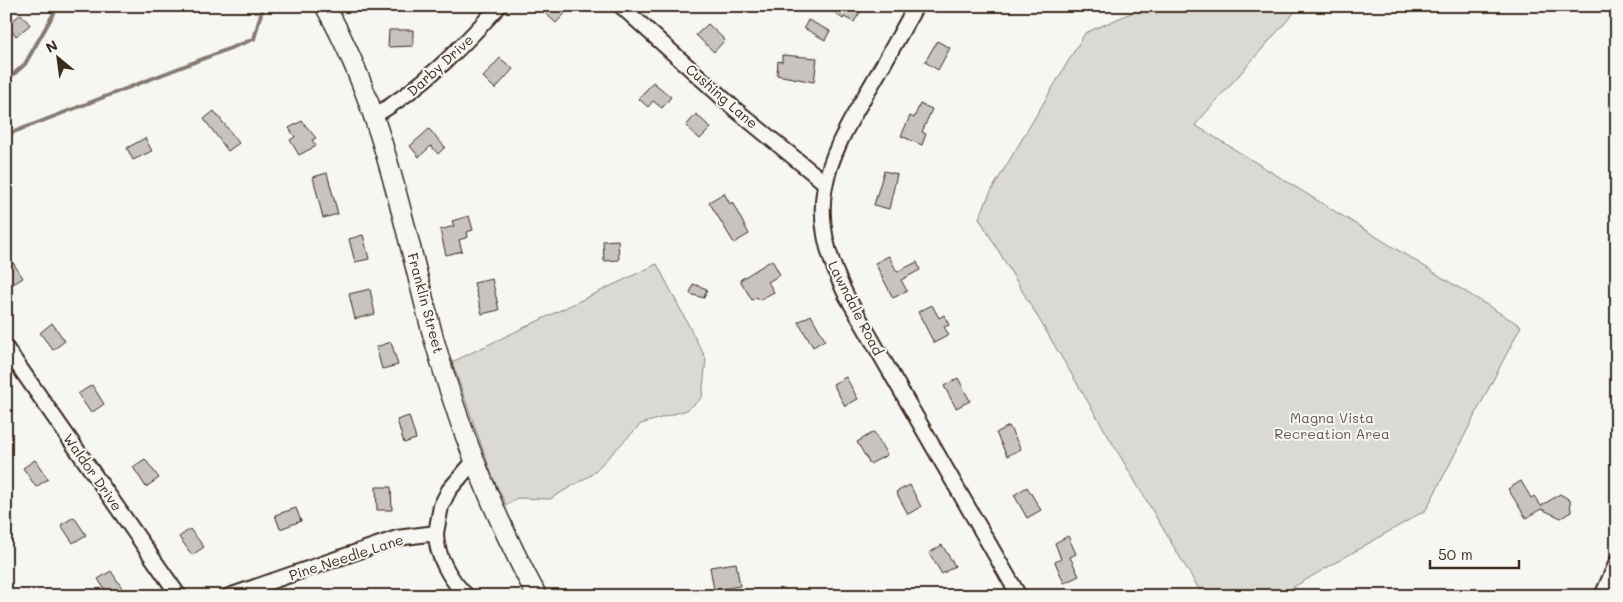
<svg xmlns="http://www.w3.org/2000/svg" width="1623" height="602" font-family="Mali,sans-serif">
  <rect width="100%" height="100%" fill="#f6f6f2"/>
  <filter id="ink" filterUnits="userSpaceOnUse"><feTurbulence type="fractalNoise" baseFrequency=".02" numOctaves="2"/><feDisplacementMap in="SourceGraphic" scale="10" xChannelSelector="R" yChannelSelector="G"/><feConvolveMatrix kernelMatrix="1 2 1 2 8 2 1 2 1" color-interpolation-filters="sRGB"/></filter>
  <g filter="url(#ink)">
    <g fill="#dad9d3" stroke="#8a8278">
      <polygon points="1147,6 1300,6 1195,125 1521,326 1426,510 1278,596 1203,596 979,218 990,193 1085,33"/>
      <polygon points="657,264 706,359 702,398 687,410 641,424 591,475 550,499 517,498 506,505 493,478 452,362"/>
    </g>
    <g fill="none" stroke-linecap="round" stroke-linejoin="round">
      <g stroke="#857a71" stroke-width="4">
        <polyline points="6,81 25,64 58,6"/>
        <polyline points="6,135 254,39 263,6"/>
      </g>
    </g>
    <g fill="#c8c3be" stroke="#3b2a1e">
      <polygon points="549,6 572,6 556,23 544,12"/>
      <polygon points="826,6 864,6 854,22 844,17 843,19"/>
      <polygon points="21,14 30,25 16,36 7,25"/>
      <polygon points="808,20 830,31 825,40 804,28"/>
      <polygon points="708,24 725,40 714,52 696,35"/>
      <polygon points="389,30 413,30 413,46 388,47"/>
      <polygon points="937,41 950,48 938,70 925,62"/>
      <polygon points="782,55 817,58 814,82 777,75 778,61 782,62"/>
      <polygon points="500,58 513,69 495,89 483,77"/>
      <polygon points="653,82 671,97 662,108 653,101 648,107 639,99"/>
      <polygon points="920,104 932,109 922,132 926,134 922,145 901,136 910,116 914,118"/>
      <polygon points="214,111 239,143 228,151 204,119"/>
      <polygon points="696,114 711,128 700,139 686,126"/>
      <polygon points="302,121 316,138 312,140 316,146 299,155 290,140 295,137 289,128"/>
      <polygon points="429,129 445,147 438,154 431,146 419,157 410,146"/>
      <polygon points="145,138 152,151 133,160 127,148"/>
      <polygon points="884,171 897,174 889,209 874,205"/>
      <polygon points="327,173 338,214 323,218 313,177"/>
      <polygon points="724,193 730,204 732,202 749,234 734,243 709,202"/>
      <polygon points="469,216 473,230 467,232 468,237 459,240 462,251 446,255 440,230 454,226 452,221"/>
      <polygon points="363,235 369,259 355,262 349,239"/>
      <polygon points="618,240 619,260 604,261 603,241"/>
      <polygon points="6,252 23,278 10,286 6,279"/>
      <polygon points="889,256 897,272 917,262 920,270 901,280 907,291 893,298 875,263"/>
      <polygon points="772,260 780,275 768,282 774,292 759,300 757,297 752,300 740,280"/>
      <polygon points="492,279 499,310 482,314 474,283"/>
      <polygon points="693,284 707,289 704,298 690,294"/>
      <polygon points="370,289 375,314 355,319 349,294"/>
      <polygon points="932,305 939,318 944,315 949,325 944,327 949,335 934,343 918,312"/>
      <polygon points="811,315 825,340 813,347 798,322"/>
      <polygon points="52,323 65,341 53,350 40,333"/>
      <polygon points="391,342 398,365 382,369 376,347"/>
      <polygon points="846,377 858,399 845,406 833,384"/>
      <polygon points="958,378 970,401 956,408 944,386"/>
      <polygon points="92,385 104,404 91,413 78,394"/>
      <polygon points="409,416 416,439 404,443 397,420"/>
      <polygon points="1009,426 1021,449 1007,456 996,433"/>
      <polygon points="874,432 887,455 870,464 857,442"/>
      <polygon points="145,459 159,478 146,487 133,467"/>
      <polygon points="35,460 48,479 36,487 23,468"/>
      <polygon points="1521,481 1531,498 1534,496 1541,506 1560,494 1570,500 1571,512 1561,518 1541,509 1526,518 1508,489"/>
      <polygon points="910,485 921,507 908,514 896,492"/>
      <polygon points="376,487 391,487 392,510 377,510"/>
      <polygon points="1027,487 1041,510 1027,518 1014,495"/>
      <polygon points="296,508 301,521 280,529 275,515"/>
      <polygon points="74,517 86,535 73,543 61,525"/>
      <polygon points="190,529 204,547 192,555 179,537"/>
      <polygon points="1068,536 1076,554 1070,557 1079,576 1064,583 1055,562 1061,559 1055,543"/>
      <polygon points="942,545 955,566 942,574 929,553"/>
      <polygon points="736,563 740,586 714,590 710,567"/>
      <polygon points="111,571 124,591 116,596 109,596 98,579"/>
    </g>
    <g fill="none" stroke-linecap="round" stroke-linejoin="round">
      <defs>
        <g id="street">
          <polyline points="621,6 736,110 825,183"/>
          <path d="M916,6C900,34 885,62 869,89C823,166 804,209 846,295L1019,596"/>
          <path d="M374,116C423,87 461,48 499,6"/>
          <polyline points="6,348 179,596"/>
          <path d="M436,533C436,555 450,580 467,596"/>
          <polyline points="229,596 397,538 436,533 441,506 449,490 475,460"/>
          <polyline points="1602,596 1617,562"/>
        </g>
        <path id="secondary" d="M325,6C383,108 403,224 433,336C458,426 493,514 537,596"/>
      </defs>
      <use href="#street" stroke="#3b2a1e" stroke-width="18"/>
      <use href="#secondary" stroke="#3b2a1e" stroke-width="22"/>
      <use href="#street" stroke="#f6f6f2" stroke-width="14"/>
      <use href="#secondary" stroke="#f6f6f2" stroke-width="19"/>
    </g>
  </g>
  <g text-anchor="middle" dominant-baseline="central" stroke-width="4" stroke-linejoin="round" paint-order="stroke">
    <g font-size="14" fill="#3b2a1e" stroke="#f6f6f2">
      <text transform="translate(440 65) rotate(-42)">Darby Drive</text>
      <text transform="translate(722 96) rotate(41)">Cushing Lane</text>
      <text transform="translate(426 303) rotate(75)">Franklin Street</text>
      <text transform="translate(856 308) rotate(63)">Lawndale Road</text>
      <text transform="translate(93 472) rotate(55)">Waldor Drive</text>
      <text transform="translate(346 557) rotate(-18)">Pine Needle Lane</text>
    </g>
    <g font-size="14" fill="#63564b" stroke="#f6f6f2">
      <text x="1332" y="417">Magna Vista<tspan x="1332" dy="16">Recreation Area</tspan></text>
    </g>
  </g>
  <rect width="1623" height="602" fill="none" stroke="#f6f6f2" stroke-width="25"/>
  <rect x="12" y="12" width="1598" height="577" fill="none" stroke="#3b2a1e" stroke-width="2" filter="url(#ink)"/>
  <g transform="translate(58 58) rotate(331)" stroke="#f6f6f2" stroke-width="4" paint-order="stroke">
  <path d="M0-4L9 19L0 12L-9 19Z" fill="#3b2a1e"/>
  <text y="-8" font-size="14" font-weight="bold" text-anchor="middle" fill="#3b2a1e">N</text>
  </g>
  <path d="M1430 560v8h89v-8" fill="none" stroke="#3b2a1e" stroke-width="2.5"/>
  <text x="1438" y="560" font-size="15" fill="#3b2a1e" stroke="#f6f6f2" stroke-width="4" paint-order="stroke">50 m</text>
</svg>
